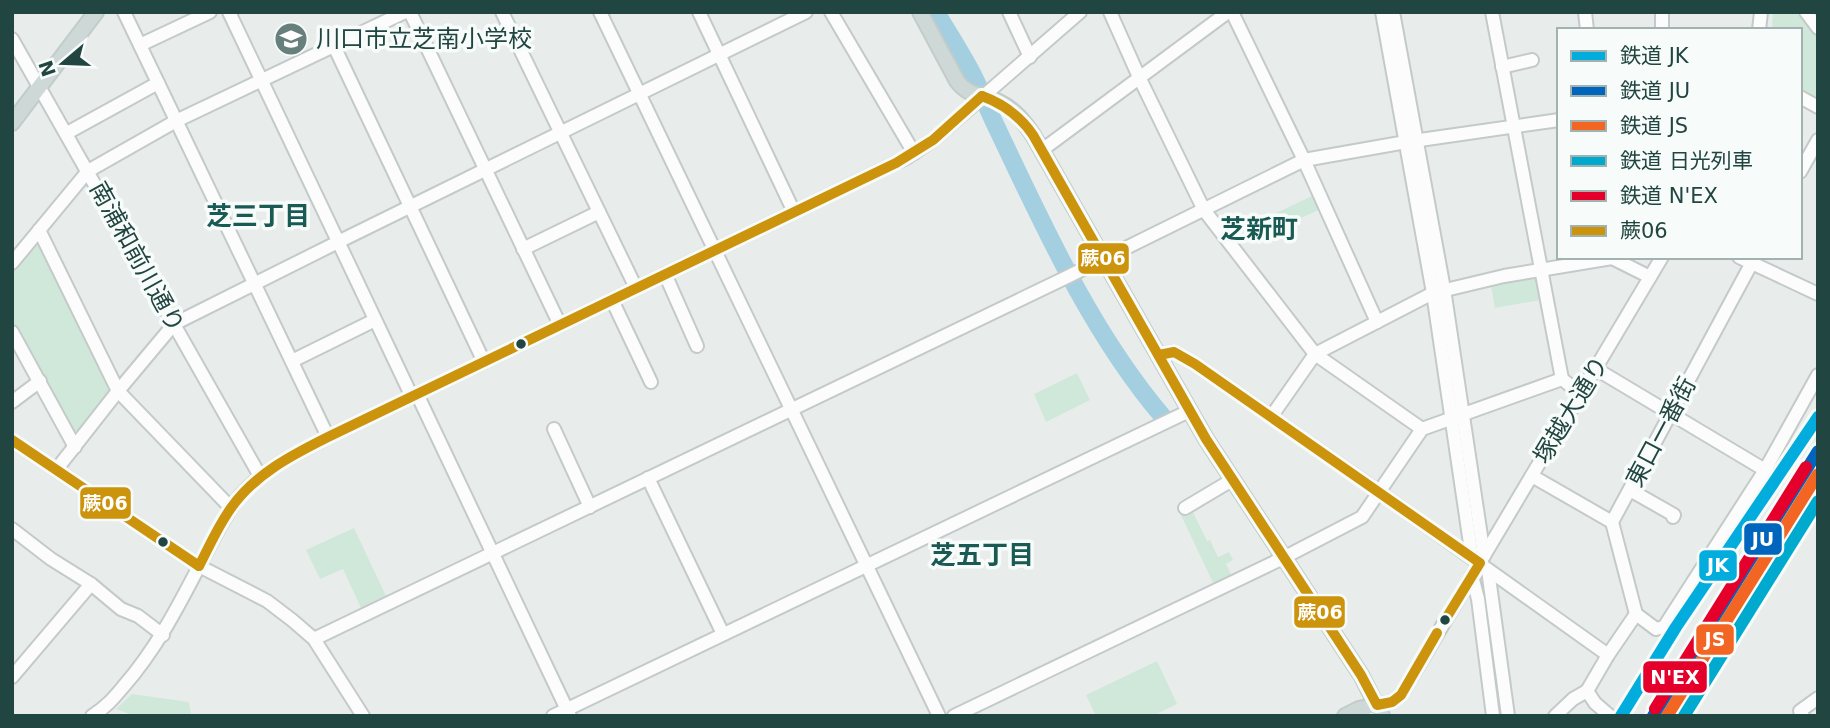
<svg xmlns="http://www.w3.org/2000/svg" width="1830" height="728" font-family="'DejaVu Sans','Noto Sans JP',sans-serif">
  <rect width="100%" height="100%" fill="#e8edec"/>
  <g fill="#d0e8da">
    <polygon points="1773,12 1799,12 1818,36 1818,100 1800,90 1800,30 1772,30"/>
    <polygon points="1314,195 1321,209 1281,227 1272,215"/>
    <polygon points="33,246 42,246 112,387 112,394 81,431 71,431 12,323 12,272"/>
    <polygon points="1537,276 1541,300 1495,308 1491,285"/>
    <polygon points="1077,373 1090,400 1046,422 1034,394"/>
    <polygon points="1191,508 1207,541 1210,540 1218,557 1229,552 1233,560 1226,564 1233,578 1215,587 1180,513"/>
    <polygon points="354,528 386,596 361,608 343,569 320,579 306,550"/>
    <polygon points="1157,661 1177,704 1153,716 1096,716 1086,695"/>
    <polygon points="132,694 189,702 191,714 186,716 135,716 116,709"/>
  </g>
  <g fill="none" stroke-linecap="round" stroke-linejoin="round">
    <path stroke="#a4cfe0" stroke-width="18" d="M936,12C949,34 963,55 974,77C982,93 988,110 996,126C1043,225 1092,334 1164,418"/>
    <defs>
      <g id="minor">
        <polyline points="124,12 328,437"/>
        <polyline points="229,12 412,397"/>
        <polyline points="410,12 560,325"/>
        <polyline points="502,12 636,288"/>
        <polyline points="600,12 939,716"/>
        <polyline points="699,12 794,212"/>
        <polyline points="831,12 914,153"/>
        <polyline points="1009,12 1030,57"/>
        <polyline points="1110,12 1139,77 1204,210 1315,354 1422,429"/>
        <polyline points="1232,12 1304,160 1377,322"/>
        <polyline points="1382,12 1433,293 1472,557"/>
        <polyline points="1393,12 1444,289 1484,556"/>
        <polyline points="1492,12 1562,379"/>
        <polyline points="1585,12 1587,30"/>
        <polyline points="1806,12 1818,28"/>
        <polyline points="1662,30 1662,12"/>
        <polyline points="1759,30 1761,12"/>
        <polyline points="12,39 260,476"/>
        <polyline points="140,45 210,12"/>
        <polyline points="334,46 484,362"/>
        <polyline points="1502,67 1532,60"/>
        <polyline points="1800,97 1818,107"/>
        <polyline points="67,133 158,83"/>
        <polyline points="1042,150 1228,12"/>
        <polyline points="1800,172 1818,140"/>
        <polyline points="39,230 118,391 231,508"/>
        <polyline points="523,249 599,212"/>
        <polyline points="1739,257 1818,294"/>
        <polyline points="1612,258 1650,277"/>
        <polyline points="12,263 88,171 176,121 405,12"/>
        <polyline points="665,274 697,346"/>
        <polyline points="612,300 651,382"/>
        <polyline points="12,332 75,447"/>
        <polyline points="1159,355 1174,352 1195,364 1379,492 1608,655"/>
        <polyline points="292,361 375,320"/>
        <polyline points="1596,369 1765,470"/>
        <polyline points="417,394 570,716"/>
        <polyline points="12,402 40,381"/>
        <polyline points="1271,417 1315,354 1433,293 1504,276 1612,258"/>
        <polyline points="554,429 590,507"/>
        <polyline points="12,440 199,566 267,601 292,620 314,639 363,716"/>
        <polyline points="56,470 118,391 174,324 338,242 806,12"/>
        <polyline points="1532,476 1612,522"/>
        <polyline points="648,478 723,634"/>
        <polyline points="1630,490 1674,515 1673,517"/>
        <polyline points="1185,508 1232,480"/>
        <polyline points="12,529 51,559 91,584 121,609 138,616 163,635"/>
        <polyline points="1488,570 1508,716"/>
        <polyline points="1472,576 1478,599 1493,716"/>
        <polyline points="1636,614 1612,522 1755,257"/>
        <polyline points="314,639 1067,277 1304,160 1406,142 1559,120"/>
        <polyline points="12,677 91,584"/>
        <path d="M92,716C106,707 113,699 123,687C159,646 182,599 207,551C217,532 226,513 240,496C263,469 296,454 328,437L906,158L933,140L1080,12"/>
        <polyline points="553,716 1189,411"/>
        <polyline points="954,716 1283,558 1362,517 1422,429 1562,379 1581,394"/>
        <polyline points="1373,716 1377,705 1392,702 1401,695 1662,257"/>
        <polyline points="1555,716 1573,699 1587,691"/>
        <polyline points="1610,716 1595,703 1587,691 1608,655 1636,614 1656,629 1664,627 1765,470 1818,375"/>
        <polyline points="1803,716 1800,711 1818,698"/>
      </g>
      <g id="major">
        <path d="M920,12L957,81C971,99 983,93 1001,103C1015,110 1024,122 1033,135L1206,439L1361,675L1382,716"/>
        <polyline points="12,123 96,12"/>
        <polyline points="1345,716 1359,709 1377,705"/>
      </g>
    </defs>
    <use href="#minor" stroke="#c4cac9" stroke-width="16"/>
    <use href="#major" stroke="#c2ccca" stroke-width="18"/>
    <use href="#minor" stroke="#fcfcfc" stroke-width="12"/>
    <use href="#major" stroke="#ced8d7" stroke-width="14"/>
    <defs>
      <g id="bus-1">
        <path d="M982,96C1004,104 1020,116 1033,135L1206,439L1361,675L1377,705L1392,702L1401,695L1437,633"/>
        <polyline points="1159,355 1174,352 1195,364 1480,563 1445,620"/>
        <polyline points="12,440 199,566"/>
        <path d="M199,566C209,547 218,526 231,508C255,474 292,455 328,437L896,163L933,140L982,96"/>
      </g>
    </defs>
    <use href="#bus-1" stroke="#f7fbfa" stroke-width="16"/>
    <use href="#bus-1" stroke="#cc930d" stroke-width="10"/>
    <defs>
      <polyline id="rail-1" points="1621,716 1676,627 1818,417"/>
      <polyline id="rail-2" points="1653,716 1818,451"/>
      <polyline id="rail-3" points="1667,716 1818,474"/>
      <polyline id="rail-4" points="1684,716 1818,501"/>
      <polyline id="rail-5" points="1655,709 1806,467"/>
    </defs>
    <use href="#rail-1" stroke="#f7fbfa" stroke-width="18"/>
    <use href="#rail-2" stroke="#f7fbfa" stroke-width="18"/>
    <use href="#rail-3" stroke="#f7fbfa" stroke-width="18"/>
    <use href="#rail-4" stroke="#f7fbfa" stroke-width="18"/>
    <use href="#rail-5" stroke="#f7fbfa" stroke-width="18"/>
    <use href="#rail-1" stroke="#02addd" stroke-width="12"/>
    <use href="#rail-2" stroke="#0065bd" stroke-width="12"/>
    <use href="#rail-3" stroke="#f26522" stroke-width="12"/>
    <use href="#rail-4" stroke="#00a9ce" stroke-width="12"/>
    <use href="#rail-5" stroke="#e4002b" stroke-width="12"/>
  </g>
  <defs>
    <symbol id="school-disc" viewBox="-11 -11 22 22"><circle r="9.5" fill="#67807c" stroke="#f7fbfa"/><path d="M0-5L7-2L0 1L-7-2ZM-4 1L0 2.5L4 1V4Q0 6-4 4Z" fill="#fff"/></symbol>
  </defs>
  <g fill-rule="evenodd">
    <use href="#school-disc" x="272" y="20" width="38" height="38"/>
  </g>
  <g fill="#214540" stroke="#f7fbfa" stroke-width="2.5">
    <circle cx="521" cy="344" r="6"/>
    <circle cx="163" cy="542" r="6"/>
    <circle cx="1445" cy="620" r="6"/>
  </g>
  <g text-anchor="middle" dominant-baseline="central" stroke-width="7" stroke-linejoin="round" paint-order="stroke">
    <g font-size="24" fill="#214540" stroke="#f7fbfa" text-anchor="start">
      <text x="316" y="39">川口市立芝南小学校</text>
    </g>
    <g font-size="24" fill="#214540" stroke="#f7fbfa">
      <text transform="translate(137 257) rotate(61)">南浦和前川通り</text>
      <text transform="translate(1571 410) rotate(-59)">塚越大通り</text>
      <text transform="translate(1661 432) rotate(-62)">東口一番街</text>
    </g>
    <g font-size="26" font-weight="bold" fill="#1a5a54" stroke="#f7fbfa">
      <text x="258" y="216">芝三丁目</text>
      <text x="1259" y="229">芝新町</text>
      <text x="982" y="555">芝五丁目</text>
    </g>
  </g>
  <g stroke="#f7fbfa" stroke-width="2.5">
    <rect x="1077" y="242" width="53" height="33" rx="7" fill="#cc930d"/>
    <rect x="79" y="486" width="53" height="34" rx="7" fill="#cc930d"/>
    <rect x="1743" y="522" width="40" height="34" rx="7" fill="#0065bd"/>
    <rect x="1698" y="549" width="40" height="33" rx="7" fill="#02addd"/>
    <rect x="1293" y="595" width="53" height="34" rx="7" fill="#cc930d"/>
    <rect x="1695" y="623" width="40" height="33" rx="7" fill="#f26522"/>
    <rect x="1642" y="660" width="66" height="34" rx="7" fill="#e4002b"/>
  </g>
  <g font-size="19" text-anchor="middle" font-weight="bold" fill="#fff">
    <text x="1103" y="265">蕨06</text>
    <text x="105" y="510">蕨06</text>
    <text x="1763" y="546">JU</text>
    <text x="1718" y="572">JK</text>
    <text x="1320" y="619">蕨06</text>
    <text x="1715" y="646">JS</text>
    <text x="1675" y="684">N'EX</text>
  </g>
  <rect width="1830" height="728" fill="none" stroke="#214540" stroke-width="28"/>
  <rect x="1557" y="28" width="245" height="231" fill="#f7fbfa" stroke="#a1b2b0" stroke-width="2"/>
  <rect x="1571" y="51" width="35" height="10" fill="#02addd" stroke="#a1b2b0" stroke-width="2"/>
  <text x="1620" y="63" font-size="21" fill="#214540">鉄道 JK</text>
  <rect x="1571" y="86" width="35" height="10" fill="#0065bd" stroke="#a1b2b0" stroke-width="2"/>
  <text x="1620" y="98" font-size="21" fill="#214540">鉄道 JU</text>
  <rect x="1571" y="121" width="35" height="10" fill="#f26522" stroke="#a1b2b0" stroke-width="2"/>
  <text x="1620" y="133" font-size="21" fill="#214540">鉄道 JS</text>
  <rect x="1571" y="156" width="35" height="10" fill="#00a9ce" stroke="#a1b2b0" stroke-width="2"/>
  <text x="1620" y="168" font-size="21" fill="#214540">鉄道 日光列車</text>
  <rect x="1571" y="191" width="35" height="10" fill="#e4002b" stroke="#a1b2b0" stroke-width="2"/>
  <text x="1620" y="203" font-size="21" fill="#214540">鉄道 N'EX</text>
  <rect x="1571" y="226" width="35" height="10" fill="#cc930d" stroke="#a1b2b0" stroke-width="2"/>
  <text x="1620" y="238" font-size="21" fill="#214540">蕨06</text>
  <g transform="translate(63 63) rotate(251)" stroke="#f7fbfa" stroke-width="5" paint-order="stroke">
  <path d="M0-5L12 26L0 18L-12 26Z" fill="#214540"/>
  <text y="-10" font-size="19" font-weight="bold" text-anchor="middle" fill="#214540">N</text>
  </g>
</svg>
